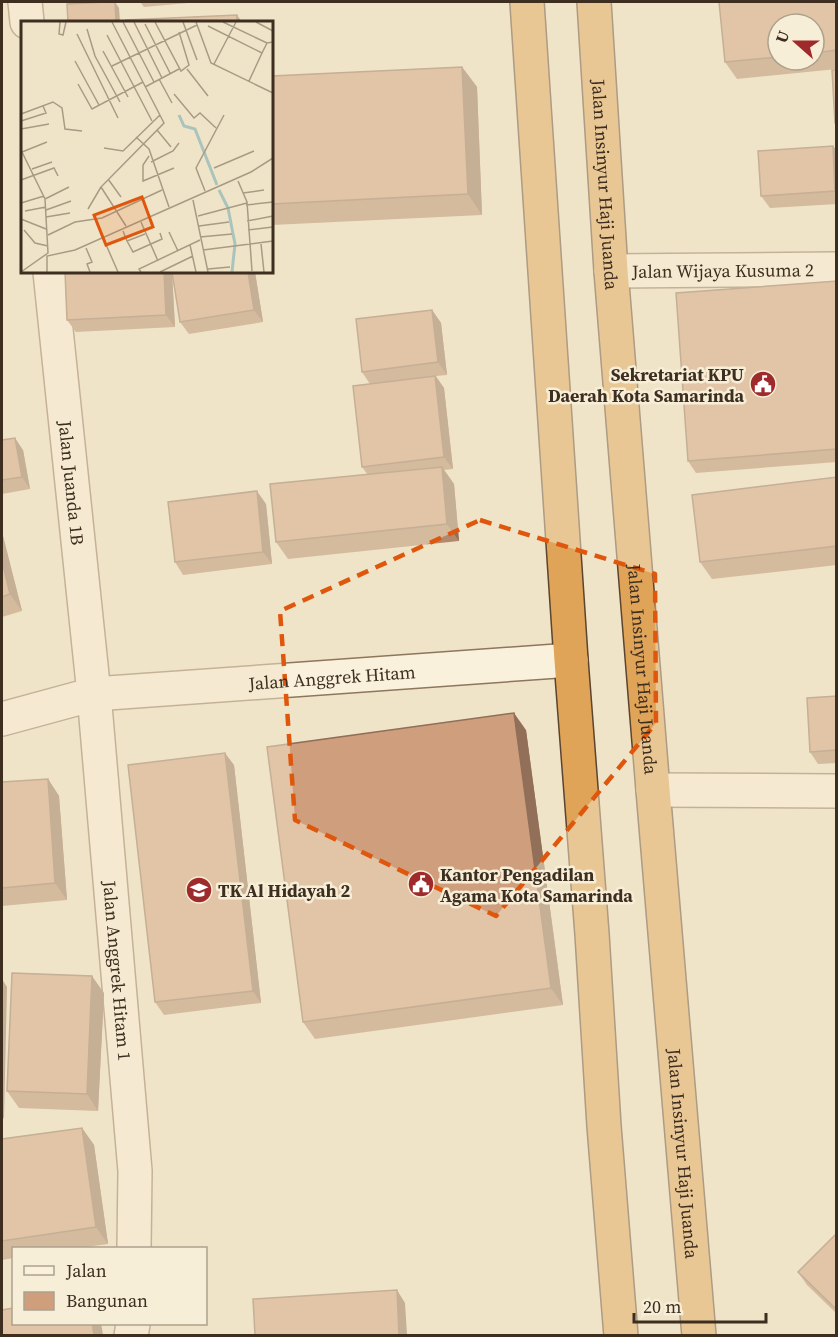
<svg xmlns="http://www.w3.org/2000/svg" width="838" height="1337" font-family="'Source Serif 4',serif">
  <rect width="100%" height="100%" fill="#f0e4c8"/>
  <g fill="none" stroke-linecap="round" stroke-linejoin="round">
    <defs>
      <g id="minor">
        <polyline points="25,2 27,22"/>
        <path id="s1" d="M611,271L836,269"/>
        <path id="s2" d="M50,272L94,694L135,1171L134,1248"/>
        <path id="s3" d="M2,719L94,694L571,660"/>
        <polyline points="653,790 836,791"/>
        <polyline points="131,1336 133,1324"/>
      </g>
      <g id="highway">
        <polyline points="527,2 571,660 592,934 604,1126 621,1336"/>
        <path id="s4" d="M594,2L611,271L653,790L699,1336"/>
      </g>
    </defs>
    <use href="#minor" stroke="#8d765c" stroke-width="36"/>
    <use href="#highway" stroke="#5b4430" stroke-width="36"/>
    <use href="#minor" stroke="#faf1dc" stroke-width="33"/>
    <use href="#highway" stroke="#e0a458" stroke-width="33"/>
  </g>
  <g fill="#b2896c" fill-rule="evenodd">
    <polygon points="140,2 199,2 144,7"/>
    <path d="M719,2H837V69L737,79L725,62ZM778,24H814V60H778Z"/>
    <polygon points="462,67 477,87 482,215 272,225 272,76"/>
    <polygon points="833,146 837,151 837,204 770,208 761,196"/>
    <polygon points="65,272 255,272 263,322 189,334 180,322 172,273 175,327 76,332 67,320"/>
    <polygon points="837,281 837,462 696,473 688,461"/>
    <polygon points="432,310 441,323 447,375 436,376 444,388 453,469 444,470 454,484 459,541 288,559 276,542 368,475 362,467 370,384 362,372"/>
    <polygon points="2,440 23,450 30,489 2,494"/>
    <polygon points="837,477 837,565 712,579 700,562"/>
    <polygon points="266,504 272,564 183,575 175,562"/>
    <polygon points="2,532 22,611 2,617"/>
    <polygon points="837,696 837,763 818,764 810,752"/>
    <polygon points="526,730 563,1005 315,1039 303,1022"/>
    <polygon points="234,765 261,1003 164,1015 155,1002"/>
    <polygon points="48,779 59,796 67,900 2,906 2,782"/>
    <polygon points="104,993 98,1111 19,1108 7,1091"/>
    <polygon points="82,1128 94,1145 108,1244 79,1248 14,1248 14,1258 2,1260 2,1139"/>
    <polygon points="837,1233 837,1314 807,1285 798,1272"/>
  </g>
  <g fill="#916f58">
    <polygon points="115,2 119,8 120,22 116,22"/>
    <polygon points="237,15 242,22 237,22"/>
    <polygon points="462,67 477,87 482,215 468,194"/>
    <polygon points="833,146 837,151 837,193 835,191"/>
    <polygon points="164,272 172,272 175,327 166,315"/>
    <polygon points="248,272 255,272 263,322 254,310"/>
    <polygon points="432,310 441,323 447,375 438,362"/>
    <polygon points="435,376 444,388 453,469 444,457"/>
    <polygon points="15,438 23,450 30,489 22,477"/>
    <polygon points="442,467 454,484 459,541 447,524"/>
    <polygon points="257,491 266,504 272,564 263,552"/>
    <polygon points="2,532 22,611 10,594 2,561"/>
    <polygon points="514,713 526,730 563,1005 551,988"/>
    <polygon points="225,753 234,765 261,1003 253,991"/>
    <polygon points="48,779 59,796 67,900 55,883"/>
    <polygon points="92,976 104,993 98,1111 87,1094"/>
    <polygon points="2,979 7,987 4,1119 2,1116"/>
    <polygon points="82,1128 94,1145 108,1244 96,1227"/>
    <polygon points="397,1290 405,1303 407,1335 399,1335"/>
    <polygon points="92,1323 101,1323 103,1335 94,1335"/>
  </g>
  <g fill="#cf9f7d" stroke="#916f58" stroke-width="1.5">
    <polygon points="106,2 115,2 116,22 68,22 67,4"/>
    <polygon points="719,2 837,2 837,50 814,53 814,24 778,24 778,57 725,62"/>
    <polygon points="237,15 237,22 126,22 126,20"/>
    <polygon points="462,67 468,194 272,204 272,76"/>
    <polygon points="832,70 837,70 837,123 835,123"/>
    <polygon points="833,146 835,191 761,196 758,151"/>
    <polygon points="65,272 164,272 166,315 67,320"/>
    <polygon points="172,272 248,272 254,310 180,322"/>
    <polygon points="837,281 837,449 688,461 676,293"/>
    <polygon points="432,310 438,362 362,372 356,319"/>
    <polygon points="435,376 444,457 362,467 353,386"/>
    <polygon points="15,438 22,477 2,480 2,440"/>
    <polygon points="442,467 447,524 276,542 270,484"/>
    <polygon points="837,477 837,546 700,562 692,495"/>
    <polygon points="257,491 263,552 175,562 168,502"/>
    <polygon points="2,561 10,594 2,597"/>
    <polygon points="837,696 837,750 810,752 807,698"/>
    <polygon points="514,713 551,988 303,1022 267,747"/>
    <polygon points="225,753 253,991 155,1002 128,765"/>
    <polygon points="48,779 55,883 2,888 2,782"/>
    <polygon points="12,973 92,976 87,1094 7,1091"/>
    <polygon points="82,1128 96,1227 2,1241 2,1139"/>
    <polygon points="837,1233 837,1310 798,1272"/>
    <polygon points="397,1290 399,1335 255,1335 253,1299"/>
    <polygon points="14,1308 14,1323 92,1323 94,1335 2,1335 2,1310"/>
  </g>
  <path d="M0 0H838V1337H0ZM480,520L655,574L656,723L496,916L295,820L280,611Z" fill="#f0e4c8" fill-opacity=".55" fill-rule="evenodd"/>
  <path fill="none" stroke="#df570d" stroke-width="4.5" stroke-dasharray="12 8" stroke-linejoin="round" d="M480,520L655,574L656,723L496,916L295,820L280,611Z"/>
  <defs>
    <symbol id="civic-disc" viewBox="-11 -11 22 22"><circle r="9.5" fill="#9e2a2b" stroke="#f7eed8"/><path d="M-.6-6.5H3V-4.5H.6V-3L4-1V1h2V6H-6V1h2V-1L-.6-3ZM-1.2 2.5V6h2.4V2.5Z" fill="#fff"/></symbol>
    <symbol id="school-disc" viewBox="-11 -11 22 22"><circle r="9.5" fill="#9e2a2b" stroke="#f7eed8"/><path d="M0-5L7-2L0 1L-7-2ZM-4 1L0 2.5L4 1V4Q0 6-4 4Z" fill="#fff"/></symbol>
  </defs>
  <g fill-rule="evenodd">
    <use href="#civic-disc" x="748" y="369" width="30" height="30"/>
    <use href="#civic-disc" x="406" y="869" width="30" height="30"/>
    <use href="#school-disc" x="184" y="875" width="30" height="30"/>
  </g>
  <g text-anchor="middle" dominant-baseline="central" stroke-width="5" stroke-linejoin="round" paint-order="stroke">
    <g font-size="18" fill="#3d2e20" stroke="#f7eed8">
      <text stroke="none"><textPath href="#s4" startOffset="183">Jalan Insinyur Haji Juanda</textPath></text>
      <text stroke="none"><textPath href="#s1" startOffset="112">Jalan Wijaya Kusuma 2</textPath></text>
      <text stroke="none"><textPath href="#s2" startOffset="212">Jalan Juanda 1B</textPath></text>
      <text stroke="none"><textPath href="#s4" startOffset="669">Jalan Insinyur Haji Juanda</textPath></text>
      <text stroke="none"><textPath href="#s3" startOffset="334">Jalan Anggrek Hitam</textPath></text>
      <text stroke="none"><textPath href="#s2" startOffset="702">Jalan Anggrek Hitam 1</textPath></text>
      <text stroke="none"><textPath href="#s4" startOffset="1155">Jalan Insinyur Haji Juanda</textPath></text>
    </g>
    <g font-size="18" font-weight="bold" fill="#3d2e20" stroke="#f7eed8" text-anchor="start">
      <text x="744" y="374" text-anchor="end">Sekretariat KPU<tspan x="744" dy="21">Daerah Kota Samarinda</tspan></text>
      <text x="440" y="874">Kantor Pengadilan<tspan x="440" dy="21">Agama Kota Samarinda</tspan></text>
      <text x="218" y="890">TK Al Hidayah 2</text>
    </g>
  </g>
  <g transform="translate(21 21)">
    <rect width="252" height="252" fill="#f0e4c8"/>
    <path fill="none" stroke="#a9c4bc" stroke-width="3" d="M158,94L163,105L174,108L196,164M198,169L207,187L214,223L211,251"/>
    <path fill="none" stroke="#a89b85" stroke-width="1.5" d="M39,1L38,13L42,14L45,1M91,1L143,102L80,166L105,205M102,1L133,61M113,1L141,57M134,1L160,50L168,44L158,11M162,1L176,39M175,1L190,42L252,72M202,1L246,22L252,21M235,1L252,10M124,3L149,52M187,5L241,32L246,22M66,8L74,35L99,81M56,13L97,97M86,14L131,100M82,30L107,76M54,40L78,84M193,43L215,1M91,45L176,4M166,48L187,75M138,58L151,82M228,60L241,32M57,63L71,88L122,61M124,66L158,48M153,73L173,97L179,92L195,107M0,93L32,81L41,87L44,108L61,110M0,100L25,92L22,85M0,108L28,103M136,109L150,126M115,116L128,128L148,186M83,127L102,130L139,94M0,129L24,178L27,232L0,251M1,131L26,121M128,135L122,144V160L153,147M130,141L152,130L158,122M193,147L233,130M11,148L31,141M87,158L100,176M0,159L33,147L37,155M217,160L226,181L231,250M184,170L175,147L203,94M222,172L243,169M24,178L48,166M172,179L187,251M0,182L23,175M225,184L252,181M67,188L80,166M25,189L50,180M4,190L25,186M177,195L226,182M25,196L49,192M0,198L25,208M226,200L252,195M120,201L137,240M178,205L208,201M3,209L14,222L27,225M227,209L252,206M102,210L106,220L124,213M148,211L157,230M27,214L54,201L81,197L141,169M179,216L211,213M83,219L97,251M106,220L112,231L141,218L139,212M240,223L243,251M169,224L175,251M65,227L71,241L66,243L69,251M182,229L252,220M187,248L209,246M26,251V235L54,229L230,151L252,137M120,251L118,248L179,219M139,251L172,235"/>
    <path fill="#df570d" fill-opacity="0.15" stroke="#df570d" stroke-width="3" d="M121,176L132,206L85,224L73,194Z"/>
    <rect width="252" height="252" fill="none" stroke="#3d2e20" stroke-width="3"/>
  </g>
  <rect width="838" height="1337" fill="none" stroke="#3d2e20" stroke-width="6"/>
  <rect x="12" y="1247" width="195" height="78" fill="#f7eed8" stroke="#ada18e" stroke-width="1.5"/>
  <rect x="24" y="1266" width="30" height="9" fill="#faf1dc" stroke="#ada18e" stroke-width="1.5"/>
  <text x="66" y="1277" font-size="18" fill="#3d2e20">Jalan</text>
  <rect x="24" y="1292" width="30" height="18" fill="#cf9f7d" stroke="#ada18e" stroke-width="1.5"/>
  <text x="66" y="1307" font-size="18" fill="#3d2e20">Bangunan</text>
  <g transform="translate(796 42) rotate(291)"><circle r="28" fill="#f7eed8" stroke="#ada18e" stroke-width="1.5"/>
  <path d="M0-4.5L10 22L0 15L-10 22Z" fill="#9e2a2b"/>
  <text y="-9" font-size="16" font-weight="bold" text-anchor="middle" fill="#3d2e20">U</text>
  </g>
  <path d="M634 1313v9h132v-9" fill="none" stroke="#3d2e20" stroke-width="3"/>
  <text x="643" y="1313" font-size="18" fill="#3d2e20" stroke="#f7eed8" stroke-width="4.5" paint-order="stroke">20 m</text>
</svg>
